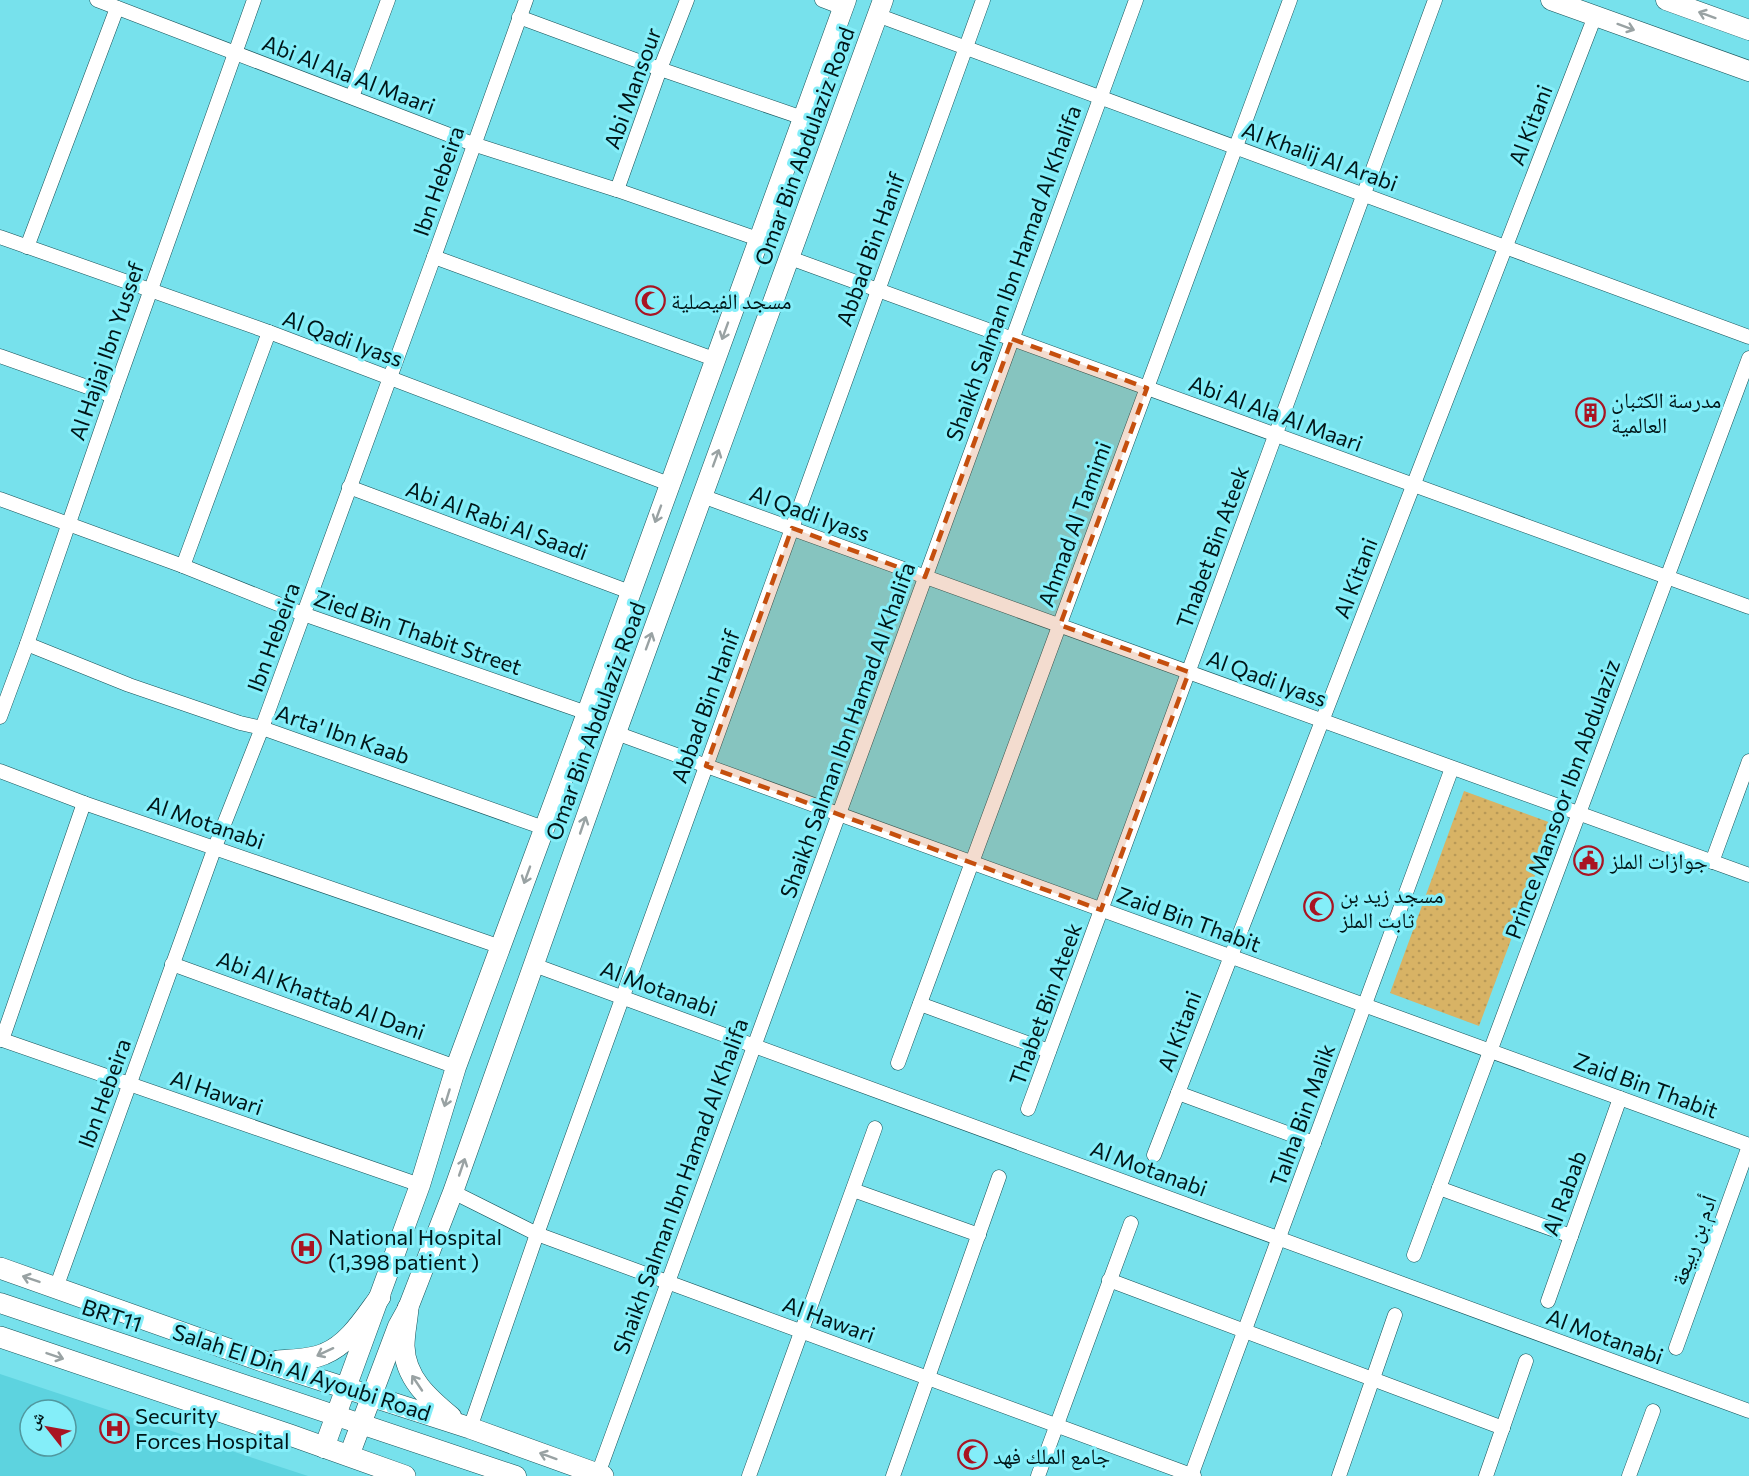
<svg xmlns="http://www.w3.org/2000/svg" width="1749" height="1476" font-family="Commissioner,'Noto Naskh Arabic',sans-serif">
  <defs>
    <pattern id="park-dots" width="8" height="8" patternUnits="userSpaceOnUse" patternTransform="scale(1.5)"><rect width="8" height="8" fill="#d8b365"/><path d="M2 2h.1M6 6h.1" fill="none" stroke="#b89957" stroke-width="1.8" stroke-linecap="round"/></pattern>
  </defs>
  <rect width="100%" height="100%" fill="#77e1ec"/>
  <path fill="#5dd3df" fill-rule="evenodd" d="M0,1374L259,1460L308,1476H0ZM30,1410H66V1446H30Z"/>
  <polygon fill="url(#park-dots)" points="1464,791 1554,824 1479,1026 1390,993"/>
  <g fill="none" stroke-linecap="round" stroke-linejoin="round">
    <defs>
      <g id="minor">
        <polyline points="97,0 473,144 617,190 758,239"/>
        <polyline points="822,0 843,8"/>
        <polyline points="877,15 1749,337"/>
        <polyline points="519,17 660,69 803,118"/>
        <polyline points="352,97 388,0"/>
        <polyline points="617,190 660,69 687,0"/>
        <polyline points="0,237 269,332 669,484"/>
        <polyline points="27,247 117,8"/>
        <polyline points="434,257 714,359"/>
        <polyline points="790,258 1749,607"/>
        <polyline points="0,356 113,396"/>
        <polyline points="349,487 630,592"/>
        <polyline points="702,496 1749,875"/>
        <polyline points="0,499 183,566 303,614 587,713"/>
        <polyline points="183,566 269,332"/>
        <polyline points="27,644 129,685 240,723 262,728 544,828"/>
        <polyline points="0,717 27,644 113,396 254,0"/>
        <polyline points="616,733 1749,1145"/>
        <polyline points="0,771 84,803 501,947"/>
        <polyline points="1712,862 1749,761"/>
        <polyline points="172,964 456,1067"/>
        <polyline points="534,965 1749,1411"/>
        <polyline points="920,1004 1049,1051"/>
        <polyline points="0,1039 420,1185"/>
        <polyline points="2,1040 84,803"/>
        <polyline points="898,1063 1290,0"/>
        <polyline points="1178,1093 1314,1143"/>
        <polyline points="1028,1109 1435,0"/>
        <polyline points="1154,1155 1595,16"/>
        <polyline points="1439,1188 1571,1236"/>
        <polyline points="853,1190 979,1235"/>
        <polyline points="453,1192 537,1234 1194,1476"/>
        <polyline points="1414,1255 1749,358"/>
        <polyline points="1109,1280 1503,1428"/>
        <polyline points="56,1288 215,847 262,728 434,257 526,0"/>
        <polyline points="1548,1301 1620,1098"/>
        <polyline points="1676,1348 1749,1146"/>
        <polyline points="470,1428 537,1234 983,0"/>
        <polyline points="598,1474 1136,0"/>
        <polyline points="749,1476 875,1128"/>
        <polyline points="893,1476 999,1177"/>
        <polyline points="1038,1476 1131,1223"/>
        <polyline points="1191,1476 1452,768"/>
        <polyline points="1339,1476 1395,1315"/>
        <polyline points="1486,1476 1526,1361"/>
        <polyline points="1629,1476 1653,1411"/>
      </g>
      <g id="secondary">
        <polyline points="1551,0 1749,71"/>
        <polyline points="1666,0 1749,30"/>
        <polyline points="0,1303 516,1476"/>
        <polyline points="324,1448 420,1185 456,1067 587,713 846,0"/>
        <polyline points="349,1456 398,1326 408,1308 453,1192 616,733 883,0"/>
      </g>
      <g id="primary">
        <polyline points="0,1268 265,1362 470,1428 603,1476"/>
        <path d="M408,1308C407,1321 404,1333 404,1346C405,1378 428,1398 451,1417"/>
        <polyline points="0,1337 290,1435 405,1476"/>
        <path d="M278,1361C293,1360 310,1360 324,1354C349,1344 365,1317 380,1297"/>
      </g>
    </defs>
    <use href="#minor" stroke="#165157" stroke-width="15"/>
    <use href="#secondary" stroke="#165157" stroke-width="21"/>
    <use href="#primary" stroke="#165157" stroke-width="22"/>
    <use href="#minor" stroke="#fff" stroke-width="14"/>
    <use href="#secondary" stroke="#fff" stroke-width="20"/>
    <use href="#primary" stroke="#fff" stroke-width="21"/>
  </g>
  <defs><path id="oneway-shaft" d="M-6 0H5M1.5-3L5.5 0L1.5 3" fill="none" stroke-width="1.6" stroke-linecap="round" stroke-linejoin="round" transform="scale(1.5)"/></defs>
  <g stroke="#99a2a3">
    <use href="#oneway-shaft" transform="translate(1707 15) rotate(-160)"/>
    <use href="#oneway-shaft" transform="translate(1626 27) rotate(20)"/>
    <use href="#oneway-shaft" transform="translate(725 331) rotate(110)"/>
    <use href="#oneway-shaft" transform="translate(716 458) rotate(-70)"/>
    <use href="#oneway-shaft" transform="translate(658 514) rotate(110)"/>
    <use href="#oneway-shaft" transform="translate(649 641) rotate(-70)"/>
    <use href="#oneway-shaft" transform="translate(583 825) rotate(-71)"/>
    <use href="#oneway-shaft" transform="translate(527 875) rotate(110)"/>
    <use href="#oneway-shaft" transform="translate(447 1098) rotate(107)"/>
    <use href="#oneway-shaft" transform="translate(462 1167) rotate(-71)"/>
    <use href="#oneway-shaft" transform="translate(31 1279) rotate(-161)"/>
    <use href="#oneway-shaft" transform="translate(325 1352) rotate(155)"/>
    <use href="#oneway-shaft" transform="translate(55 1356) rotate(19)"/>
    <use href="#oneway-shaft" transform="translate(417 1383) rotate(-124)"/>
    <use href="#oneway-shaft" transform="translate(548 1456) rotate(-160)"/>
  </g>
  <path fill="#c54f0e" fill-opacity="0.2" stroke="#c54f0e" stroke-width="4.5" stroke-dasharray="12 8" stroke-linejoin="round" d="M1012,339L1147,388L1060,625L1189,672L1101,910L706,766L792,528L925,577Z"/>
  <defs>
    <symbol id="mosque-ring" viewBox="-11 -11 22 22"><circle r="9.5" fill="#84eef9" stroke="#a91422" stroke-width="1.5"/><path d="M3.5-4.9A6 6 0 1 0 3.5 4.9A5 5 0 1 1 3.5-4.9Z" fill="#a91422"/></symbol>
    <symbol id="building-ring" viewBox="-11 -11 22 22"><circle r="9.5" fill="#84eef9" stroke="#a91422" stroke-width="1.5"/><path d="M-4-6H4V6H1V3H-1V6H-4ZM-2.5-4.3h1.7v1.8h-1.7ZM.8-4.3h1.7v1.8H.8ZM-2.5-1h1.7V.8h-1.7ZM.8-1h1.7V.8H.8Z" fill="#a91422"/></symbol>
    <symbol id="civic-ring" viewBox="-11 -11 22 22"><circle r="9.5" fill="#84eef9" stroke="#a91422" stroke-width="1.5"/><path d="M-.6-6.5H3V-4.5H.6V-3L4-1V1h2V6H-6V1h2V-1L-.6-3ZM-1.2 2.5V6h2.4V2.5Z" fill="#a91422"/></symbol>
    <symbol id="hospital-ring" viewBox="-11 -11 22 22"><circle r="9.5" fill="#84eef9" stroke="#a91422" stroke-width="1.5"/><path d="M-5-5h3v3.5h4V-5h3V5h-3V1.5h-4V5h-3Z" fill="#a91422"/></symbol>
  </defs>
  <g fill-rule="evenodd">
    <use href="#mosque-ring" x="634" y="284" width="33" height="33"/>
    <use href="#building-ring" x="1574" y="396" width="33" height="33"/>
    <use href="#civic-ring" x="1572" y="844" width="33" height="33"/>
    <use href="#mosque-ring" x="1302" y="890" width="33" height="33"/>
    <use href="#hospital-ring" x="290" y="1232" width="33" height="33"/>
    <use href="#hospital-ring" x="98" y="1412" width="33" height="33"/>
    <use href="#mosque-ring" x="956" y="1438" width="33" height="33"/>
  </g>
  <g text-anchor="middle" dominant-baseline="central" stroke-width="6" stroke-linejoin="round" paint-order="stroke">
    <g font-size="22" fill="#011618" stroke="#84eef9">
      <text transform="translate(349 74) rotate(21)">Abi Al Ala Al Maari</text>
      <text transform="translate(632 88) rotate(-70)">Abi Mansour</text>
      <text transform="translate(1530 125) rotate(-69)">Al Kitani</text>
      <text transform="translate(804 146) rotate(-70)">Omar Bin Abdulaziz Road</text>
      <text transform="translate(1320 156) rotate(20)">Al Khalij Al Arabi</text>
      <text transform="translate(438 181) rotate(-71)">Ibn Hebeira</text>
      <text transform="translate(870 249) rotate(-70)">Abbad Bin Hanif</text>
      <text transform="translate(1013 273) rotate(-70)">Shaikh Salman Ibn Hamad Al Khalifa</text>
      <text transform="translate(343 338) rotate(20)">Al Qadi Iyass</text>
      <text transform="translate(106 351) rotate(-71)">Al Hajjaj Ibn Yussef</text>
      <text transform="translate(1276 413) rotate(20)">Abi Al Ala Al Maari</text>
      <text transform="translate(810 513) rotate(20)">Al Qadi Iyass</text>
      <text transform="translate(497 520) rotate(20)">Abi Al Rabi Al Saadi</text>
      <text transform="translate(1074 524) rotate(-70)">Ahmad Al Tamimi</text>
      <text transform="translate(1212 547) rotate(-70)">Thabet Bin Ateek</text>
      <text transform="translate(1355 578) rotate(-69)">Al Kitani</text>
      <text transform="translate(418 632) rotate(19)">Zied Bin Thabit Street</text>
      <text transform="translate(273 637) rotate(-70)">Ibn Hebeira</text>
      <text transform="translate(1267 678) rotate(20)">Al Qadi Iyass</text>
      <text transform="translate(705 706) rotate(-70)">Abbad Bin Hanif</text>
      <text transform="translate(595 721) rotate(-70)">Omar Bin Abdulaziz Road</text>
      <text transform="translate(847 730) rotate(-70)">Shaikh Salman Ibn Hamad Al Khalifa</text>
      <text transform="translate(343 734) rotate(19)">Arta' Ibn Kaab</text>
      <text transform="translate(1562 799) rotate(-70)">Prince Mansoor Ibn Abdulaziz</text>
      <text transform="translate(206 822) rotate(19)">Al Motanabi</text>
      <text transform="translate(1189 919) rotate(20)">Zaid Bin Thabit</text>
      <text transform="translate(659 988) rotate(20)">Al Motanabi</text>
      <text transform="translate(321 995) rotate(20)">Abi Al Khattab Al Dani</text>
      <text transform="translate(1045 1004) rotate(-70)">Thabet Bin Ateek</text>
      <text transform="translate(1179 1031) rotate(-69)">Al Kitani</text>
      <text transform="translate(1646 1085) rotate(20)">Zaid Bin Thabit</text>
      <text transform="translate(217 1092) rotate(19)">Al Hawari</text>
      <text transform="translate(104 1093) rotate(-70)">Ibn Hebeira</text>
      <text transform="translate(1302 1115) rotate(-70)">Talha Bin Malik</text>
      <text transform="translate(1149 1168) rotate(20)">Al Motanabi</text>
      <text transform="translate(680 1186) rotate(-70)">Shaikh Salman Ibn Hamad Al Khalifa</text>
      <text transform="translate(1564 1193) rotate(-70)">Al Rabab</text>
      <text transform="translate(1693 1240) rotate(-70)">أدم بن ربيعة</text>
      <text transform="translate(112 1315) rotate(18)">BRT11</text>
      <text transform="translate(829 1319) rotate(20)">Al Hawari</text>
      <text transform="translate(1605 1336) rotate(20)">Al Motanabi</text>
      <text transform="translate(302 1372) rotate(18)">Salah El Din Al Ayoubi Road</text>
    </g>
    <g font-size="22" fill="#011618" stroke="#84eef9" text-anchor="start">
      <text x="671" y="300">مسجد الفيصلية</text>
      <text x="1611" y="399">مدرسة الكثبان<tspan x="1611" dy="25">العالمية</tspan></text>
      <text x="1610" y="860">جوازات الملز</text>
      <text x="1340" y="894">مسجد زيد بن<tspan x="1340" dy="25">ثابت الملز</tspan></text>
      <text x="328" y="1236">National Hospital<tspan x="328" dy="25">(1,398 patient )</tspan></text>
      <text x="135" y="1415">Security<tspan x="135" dy="25">Forces Hospital</tspan></text>
      <text x="993" y="1455">جامع الملك فهد</text>
    </g>
  </g>
  <g transform="translate(48 1428) rotate(301)"><circle r="28" fill="#84eef9" stroke="#50989f" stroke-width="1.5"/>
  <path d="M0-4.5L10 22L0 15L-10 22Z" fill="#a91422"/>
  <text y="-9" font-size="16" font-weight="bold" text-anchor="middle" fill="#011618">ش</text>
  </g>
</svg>
